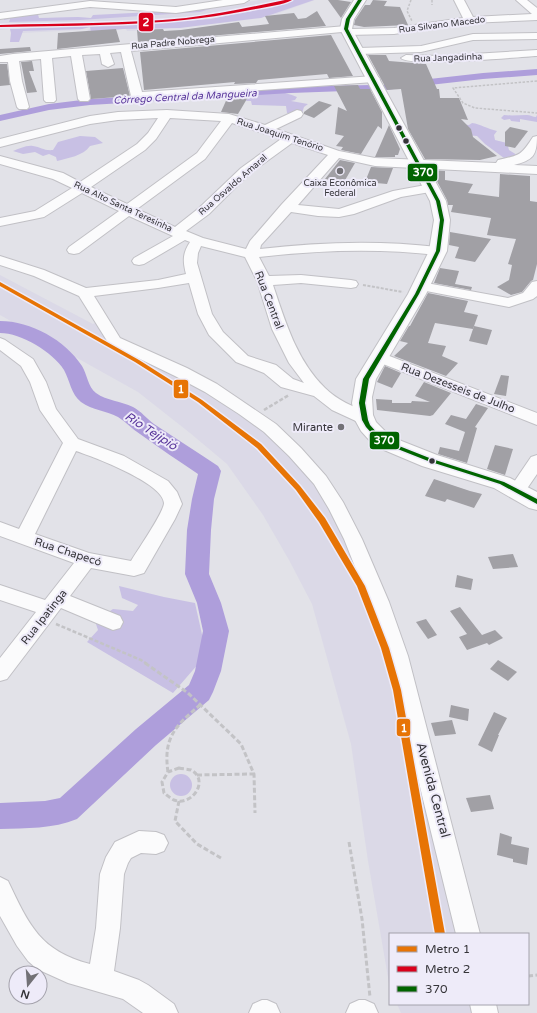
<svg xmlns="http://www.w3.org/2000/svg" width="537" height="1013" font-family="'Varela Round',sans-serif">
  <rect width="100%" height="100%" fill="#e2e2e8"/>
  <g fill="#dbd9e7">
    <polygon points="259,0 315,0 273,15 164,29 127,31 126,29 123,29 86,31 90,29 89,27 80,30 21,33 20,28 0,30 0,20 76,17 91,18 204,10"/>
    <polygon points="0,275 93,324 95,323 112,343 192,384 240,412 270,437 295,461 322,496 344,530 387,640 460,934 390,934 390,989 368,861 351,744 312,604 289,560 263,515 227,464 190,433 138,392 0,315"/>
    <polygon points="397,1004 472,1004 473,1013 401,1013"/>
  </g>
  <g fill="#c8c0e4">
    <polygon points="294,0 314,0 261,18 180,28 123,29 91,32 90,27 82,29 23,31 19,42 10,42 11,33 10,29 130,25 211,19 252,10"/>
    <polygon points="210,9 200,12 80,20 9,22 10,19 4,20 3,16 37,11 39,18 78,17 91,18 93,15"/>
    <path d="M252,90C267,90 283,91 297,97L295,100L291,101L308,104L304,107L302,113H287L286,106L252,105L251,101H246Z"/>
    <path d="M504,115C512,116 519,115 527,115C530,115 533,117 536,117L537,115V122L520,119V122L511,121L510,119L504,120L501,118Z"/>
    <path d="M472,123C481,124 487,129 497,131L494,135L495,140L507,143L509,150L517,155L508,161L485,144L477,136L466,135L456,124L469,125Z"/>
    <path d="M80,136L95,137L103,143L90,146C83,156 68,158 57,161L56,157L49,154L43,156L35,152L23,154L13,151C19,149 26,145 33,146C41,147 44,151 53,150L58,142Z"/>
    <polygon points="119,586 164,597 195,603 203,639 199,663 173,693 87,642 98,630 95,621 113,609 133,611 138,605 122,598"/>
    <circle cx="181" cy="785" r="11"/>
  </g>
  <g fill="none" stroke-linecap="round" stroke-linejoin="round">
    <g fill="#ae9edb" fill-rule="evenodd">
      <polygon points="537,69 537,75 483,79 385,90 381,87 385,84 483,73"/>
      <polygon points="370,85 373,86 374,88 373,90 291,93 90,105 49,110 0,121 0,115 49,104 90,99 291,87"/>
    </g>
    <path fill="#ae9edb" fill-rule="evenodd" d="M0,321C31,321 65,340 82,366C87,374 88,387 96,393C107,401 121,401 133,407C141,411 147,419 154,424C175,438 197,452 218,466L221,471L214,499L211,530L209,574L221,603L229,631L221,671L213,692L209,700L156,745L77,819C53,829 26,828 0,829V803L45,801L60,798L136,729L189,685L195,671L203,631L197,603L185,574L187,530L192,499L198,474C179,461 159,448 140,434C132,429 126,422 118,417C107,411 92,410 81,402C71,394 70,381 64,370C53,352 21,333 0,333Z"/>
  </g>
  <g fill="#a1a0a5">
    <polygon points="328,0 338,0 351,2 341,18"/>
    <polygon points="373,0 387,1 384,6 400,7 408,25 364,27 354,25 355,20 365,5 370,5"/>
    <polygon points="317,11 326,26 138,42 137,30 163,29 164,31 181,30 239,22 242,27 269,24 265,16 294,13 298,19 306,18"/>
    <polygon points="116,29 120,42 57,49 58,33"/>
    <polygon points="331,35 353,76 329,78 327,74 258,80 256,83 234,84 235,82 144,90 140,52"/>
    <polygon points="30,47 31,51 0,54 0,49"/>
    <polygon points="368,55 386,55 389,61 426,64 437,89 439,89 440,98 459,98 468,120 461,119 471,129 473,137 497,156 480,160 425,159 408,129 401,89 387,90"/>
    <polygon points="32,61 34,71 29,71 37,92 27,93 21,62"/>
    <polygon points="0,64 7,64 10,85 0,86"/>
    <polygon points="123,68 130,96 91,99 86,71"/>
    <polygon points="358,85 360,89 370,89 382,112 382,129 378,126 361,154 341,150 343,147 336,146 344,136 335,134 338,107 347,111 334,86"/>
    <polygon points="251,92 238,114 221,112 229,94"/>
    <polygon points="319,101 332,105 314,118 304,114 304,112"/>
    <polygon points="389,125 400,149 398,155 395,155 395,157 375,157"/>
    <polygon points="510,127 528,131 515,148 505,146 505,132"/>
    <polygon points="340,160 355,163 344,182 325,179"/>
    <polygon points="371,167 393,168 387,184 365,182"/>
    <polygon points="431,170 445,171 445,180 473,184 468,193 499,197 500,174 530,176 530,201 537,202 537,264 533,280 531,281 522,292 511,295 497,287 509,280 512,265 508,264 516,239 487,235 491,218 451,212 453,205 448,205 447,200"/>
    <polygon points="450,232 491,239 475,262 455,258 459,247 449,245"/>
    <polygon points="440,268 459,271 455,284 472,287 471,290 434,283"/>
    <polygon points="428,293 468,301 464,312 478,315 473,329 435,323 428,343 446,346 442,356 458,363 446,376 394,356 408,343 400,341 409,326 410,326"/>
    <polygon points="474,326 492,330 487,345 469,341"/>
    <polygon points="385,366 401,373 392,388 377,382"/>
    <polygon points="501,375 509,376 506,396 494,394"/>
    <polygon points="424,382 451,393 433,415 430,416 377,410 376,399 392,400 392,403 411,403 412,401 430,402 415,396"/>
    <polygon points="476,404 488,408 475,427 477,428 467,463 438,454 440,447 459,451 465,432 445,424 451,415 466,419"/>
    <polygon points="495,445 513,449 505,475 487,469"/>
    <polygon points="434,479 470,491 482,494 474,508 447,499 445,502 425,496"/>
    <polygon points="513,554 518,567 493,569 488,557"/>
    <polygon points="457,575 473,579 471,590 455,587"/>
    <polygon points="460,607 482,635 495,630 503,638 489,645 487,643 467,650 459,637 467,634 450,611"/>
    <polygon points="426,619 437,635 428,639 416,622"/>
    <polygon points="498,660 517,672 508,681 490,669"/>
    <polygon points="451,705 469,709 468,721 449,717"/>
    <polygon points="494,712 507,718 498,735 499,735 492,752 478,745"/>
    <polygon points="452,720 456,734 435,736 431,723"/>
    <polygon points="490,795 494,809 471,812 466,798"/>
    <polygon points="500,833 512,837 511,844 529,848 527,865 513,862 513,859 497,855"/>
  </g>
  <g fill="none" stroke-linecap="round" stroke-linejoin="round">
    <defs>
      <g id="minor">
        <polygon points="223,0 249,0 244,3 176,13 90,7 0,19 0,13 90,1 176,7"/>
        <polygon points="454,0 464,0 473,17 532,14 516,0 527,0 537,8 537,20 469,23 394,34 347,35 342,32 131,51 142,92 374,76 378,77 380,79 378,81 374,82 137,99 133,98 131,96 121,52 110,53 114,64 108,67 102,64 100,54 82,55 90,99 88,101 80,101 78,99 71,56 52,58 56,100 54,102 46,102 44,100 41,59 19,61 22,81 29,107 27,109 19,109 17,107 10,81 8,62 0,62 0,56 13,54 346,26 351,29 394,28 463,18"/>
        <polygon points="537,33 537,39 473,40 421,52 359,54 354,51 359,48 421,46 473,34"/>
        <path d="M537,50V56C519,57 408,67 401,58L406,55L440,56Z"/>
        <path d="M167,110L229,114L265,125L297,110L301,111L303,114L301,117L276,129L339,151L375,158L496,163L498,160C519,155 520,157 533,137L537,136C537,156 533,160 514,165L537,166V174L375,166L339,158L298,205L339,209L393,191L431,184L436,185L437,188L436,191L401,197L354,214L339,217L318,216L291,212L261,245L260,249C319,242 378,240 438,247L443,248L445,251L443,254L438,255C378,248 319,250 259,257L269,276L301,275L351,280L356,281L358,284L356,287L351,288L301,283L273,285C285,321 297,361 325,388C337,400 354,407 370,414L372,418L370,422L364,424L358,422L332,410L314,396L281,387L264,373L236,362L209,335L198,314L189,283L158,288L94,296L120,338L187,368L217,384L276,424L301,448L326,476L343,502L362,539L389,602L408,656L480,934H456L388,656L369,602L344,539L329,509L314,484L289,456L264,432L239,414L205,392L175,376L109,344L79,296L34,276L0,265V256L44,270L86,288L158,280L186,274C183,262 182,254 190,242L185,240L144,264L139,265L134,264L132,261L134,258L173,236L129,216L79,253L74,254L69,253L67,250L69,247L119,211L82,193L44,217L0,226V218L35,211L72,188L53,179L0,164V156L63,173L80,182L137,144L148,133L158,118L118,120L90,124L0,147V139L90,116L118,112ZM170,118L221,121L197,153L127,204L91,187L145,150L156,139ZM232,123L281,139L241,168L199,208L175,227L137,209L205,159ZM292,143L328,155L282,204L250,241L246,249L203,238L186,231L209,214L249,174ZM201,246L245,257L257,281L272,329L289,363L304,383L293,379L276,365L248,356L223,332L212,314L197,263L198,253Z"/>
        <polygon points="537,281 537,296 533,299 509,307 421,290 416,289 414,286 416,283 421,282 508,298 523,293 532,282"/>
        <path d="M0,338L5,340L33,359L46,382L56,409L78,439L124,456L168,481L177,492L182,504L175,519L144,573L134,576L91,568L70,596L120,616L123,622L120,628L113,630L61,608L7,679L0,681V658L36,612L0,600V585L45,600L74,563L0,536V522L19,529L63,443L40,410L30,382L21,366L0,350ZM76,451C94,457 163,483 164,503C164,512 137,551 131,561L89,553L35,534Z"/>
        <polygon points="379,352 537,413 537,425 373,360 371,357 373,354"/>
        <polygon points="537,455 537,474 524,493 518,495 512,493 509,489 512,485 531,457"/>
        <path d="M139,831L156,832L164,835L168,843L164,851L156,854L141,853L131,858L128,863L124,874L120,928L114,971L139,980L148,985L174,1004L178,1013H143L123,999L68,983L37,969L28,961L17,946L0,916V877L8,881C29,925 40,951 90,964L96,928L100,874L106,857L115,842Z"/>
        <polygon points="262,1000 267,1000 276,1004 280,1013 249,1013 253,1004"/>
        <polygon points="359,1000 365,1000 374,1004 378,1013 346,1013 350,1004"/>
        <polygon points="470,1004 496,1004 498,1013 472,1013"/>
      </g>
      <polygon id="major" points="354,0 366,0 354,19 352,29 446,201 450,220 447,251 426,294 376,379 372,397 373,415 376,422 385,431 399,440 437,455 510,478 537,492 537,510 529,508 494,488 422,466 384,450 370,441 361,431 355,420 352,403 356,379 408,294 429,251 434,220 430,201 340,29 342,19"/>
    </defs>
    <use href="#minor" stroke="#c1c0c5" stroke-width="2"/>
    <use href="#major" stroke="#c1c0c5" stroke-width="2"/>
    <g stroke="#c3c3c6" stroke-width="1.5" stroke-dasharray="2.5 1.5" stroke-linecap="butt">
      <polyline points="411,0 407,11 412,21"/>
      <polyline points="432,0 432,5"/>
      <polyline points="537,81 453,88 463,103 475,108 537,113"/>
    </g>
    <polyline stroke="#c3c3c6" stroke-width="2" stroke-dasharray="3 1.5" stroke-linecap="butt" points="363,285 403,292"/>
    <g stroke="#c3c3c6" stroke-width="2.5" stroke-dasharray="4 2" stroke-linecap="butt">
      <polyline points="264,410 289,395"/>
      <polyline points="56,624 141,660 147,664"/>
    </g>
    <g stroke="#c3c3c6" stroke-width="3" stroke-dasharray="5 2.5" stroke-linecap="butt">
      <polyline points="145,663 188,693 241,744 254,774 255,813"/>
      <path d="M179,768C183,769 188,769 191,770C210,780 192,807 174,800C171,799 167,795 164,793L162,782L168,772Z"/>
      <path d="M168,772C163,738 175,726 200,705"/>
      <polyline points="197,775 254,774"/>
      <polyline points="179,801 175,821 197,844 221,858"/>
      <polyline points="349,842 362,919 370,997"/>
      <polyline points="528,976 537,975"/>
    </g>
    <use href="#minor" fill="#fbfbfc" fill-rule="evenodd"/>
    <use href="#major" fill="#fbfbfc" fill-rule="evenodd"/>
    <defs>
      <polygon id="bus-1" points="358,0 362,0 350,19 348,29 440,201 444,220 440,251 419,294 369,379 365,403 368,420 370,425 379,435 394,444 432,459 504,482 537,499 537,504 500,484 428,461 390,446 375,437 366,427 362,420 359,403 363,379 415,294 436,251 440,220 436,201 344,29 346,19"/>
    </defs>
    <use href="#bus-1" stroke="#eeebf9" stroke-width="3"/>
    <use href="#bus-1" fill="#006400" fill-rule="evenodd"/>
    <defs>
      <polygon id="metro-1" points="0,282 139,360 202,400 261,444 300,486 325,518 365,586 389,648 401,690 445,934 435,934 393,690 381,648 357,586 319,522 296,490 257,448 198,402 135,362 0,286"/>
      <path id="metro-2" d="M285,0H292C281,6 258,8 245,11C164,27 82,25 0,27V25C62,23 124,24 186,18C219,14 252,7 285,0Z"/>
    </defs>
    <use href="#metro-1" stroke="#eeebf9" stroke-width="3"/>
    <use href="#metro-2" stroke="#eeebf9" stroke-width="3"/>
    <use href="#metro-1" fill="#e77405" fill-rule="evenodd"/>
    <use href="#metro-2" fill="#d9001c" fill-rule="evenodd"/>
  </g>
  <g fill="#353439" stroke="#eeebf9" stroke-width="1.5">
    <circle cx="399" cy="128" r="3.5"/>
    <circle cx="406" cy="141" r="3.5"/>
    <circle cx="432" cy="461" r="3.5"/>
  </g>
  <g fill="#727176" stroke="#eeebf9" stroke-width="1.5">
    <circle cx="340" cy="171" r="4"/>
    <circle cx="341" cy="427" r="4"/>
  </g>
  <g text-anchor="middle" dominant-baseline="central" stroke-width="4" stroke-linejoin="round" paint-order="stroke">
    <g font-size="9" fill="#353439" stroke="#eeebf9">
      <text transform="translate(442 25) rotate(-7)">Rua Silvano Macedo</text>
      <text transform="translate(173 43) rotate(-5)">Rua Padre Nobrega</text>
      <text transform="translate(448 58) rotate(-2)">Rua Jangadinha</text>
      <text transform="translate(280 135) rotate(18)">Rua Joaquim Tenório</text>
      <text transform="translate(233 185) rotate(-41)">Rua Osvaldo Amaral</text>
      <text transform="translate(123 207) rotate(25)">Rua Alto Santa Teresinha</text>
    </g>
    <g font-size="9" fill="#353439" stroke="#eeebf9">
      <text x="340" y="183">Caixa Econômica<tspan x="340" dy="10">Federal</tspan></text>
    </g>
    <g font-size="10" font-style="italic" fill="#58359a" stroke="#eeebf9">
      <text transform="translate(185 97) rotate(-3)">Córrego Central da Mangueira</text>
    </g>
    <g font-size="11" fill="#353439" stroke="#eeebf9">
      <text transform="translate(269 300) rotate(69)">Rua Central</text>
      <text transform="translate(458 388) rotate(21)">Rua Dezesseis de Julho</text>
      <text transform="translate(68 552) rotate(18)">Rua Chapecó</text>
      <text transform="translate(44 617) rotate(-52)">Rua Ipatinga</text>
    </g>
    <g font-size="11" fill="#353439" stroke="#eeebf9" text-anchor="end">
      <text x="333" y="427">Mirante</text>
    </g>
    <g font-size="12" font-style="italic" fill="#58359a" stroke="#eeebf9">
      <text transform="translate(151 431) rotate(33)">Rio Tejipió</text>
    </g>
    <g font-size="13" fill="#353439" stroke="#eeebf9">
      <text transform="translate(433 790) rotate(75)">Avenida Central</text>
    </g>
  </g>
  <g stroke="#eeebf9" stroke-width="1.5">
    <rect x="138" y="12" width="16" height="20" rx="4" fill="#d9001c"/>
    <rect x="407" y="163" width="31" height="19" rx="4" fill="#006400"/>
    <rect x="173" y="379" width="16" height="20" rx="4" fill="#e77405"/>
    <rect x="369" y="431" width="31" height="19" rx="4" fill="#006400"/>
    <rect x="396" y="718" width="15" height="19" rx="4" fill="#e77405"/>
  </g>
  <g font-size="11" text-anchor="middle" font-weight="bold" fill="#fff">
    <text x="146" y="26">2</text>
    <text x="423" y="176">370</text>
    <text x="181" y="393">1</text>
    <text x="384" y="444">370</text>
    <text x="404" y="732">1</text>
  </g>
  <rect x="389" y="933" width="140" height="72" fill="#eeebf9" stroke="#a4a2ac"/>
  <rect x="397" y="946" width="20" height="6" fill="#e77405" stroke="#a4a2ac"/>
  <text x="425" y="953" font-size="12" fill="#353439">Metro 1</text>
  <rect x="397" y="966" width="20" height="6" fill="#d9001c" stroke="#a4a2ac"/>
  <text x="425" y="973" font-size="12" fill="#353439">Metro 2</text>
  <rect x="397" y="986" width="20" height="6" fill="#006400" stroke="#a4a2ac"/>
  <text x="425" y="993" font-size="12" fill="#353439">370</text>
  <g transform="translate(28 985) rotate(197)"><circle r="19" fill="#eeebf9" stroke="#a4a2ac"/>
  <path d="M0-3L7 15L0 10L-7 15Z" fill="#727176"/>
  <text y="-6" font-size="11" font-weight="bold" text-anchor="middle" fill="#353439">N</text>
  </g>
</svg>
